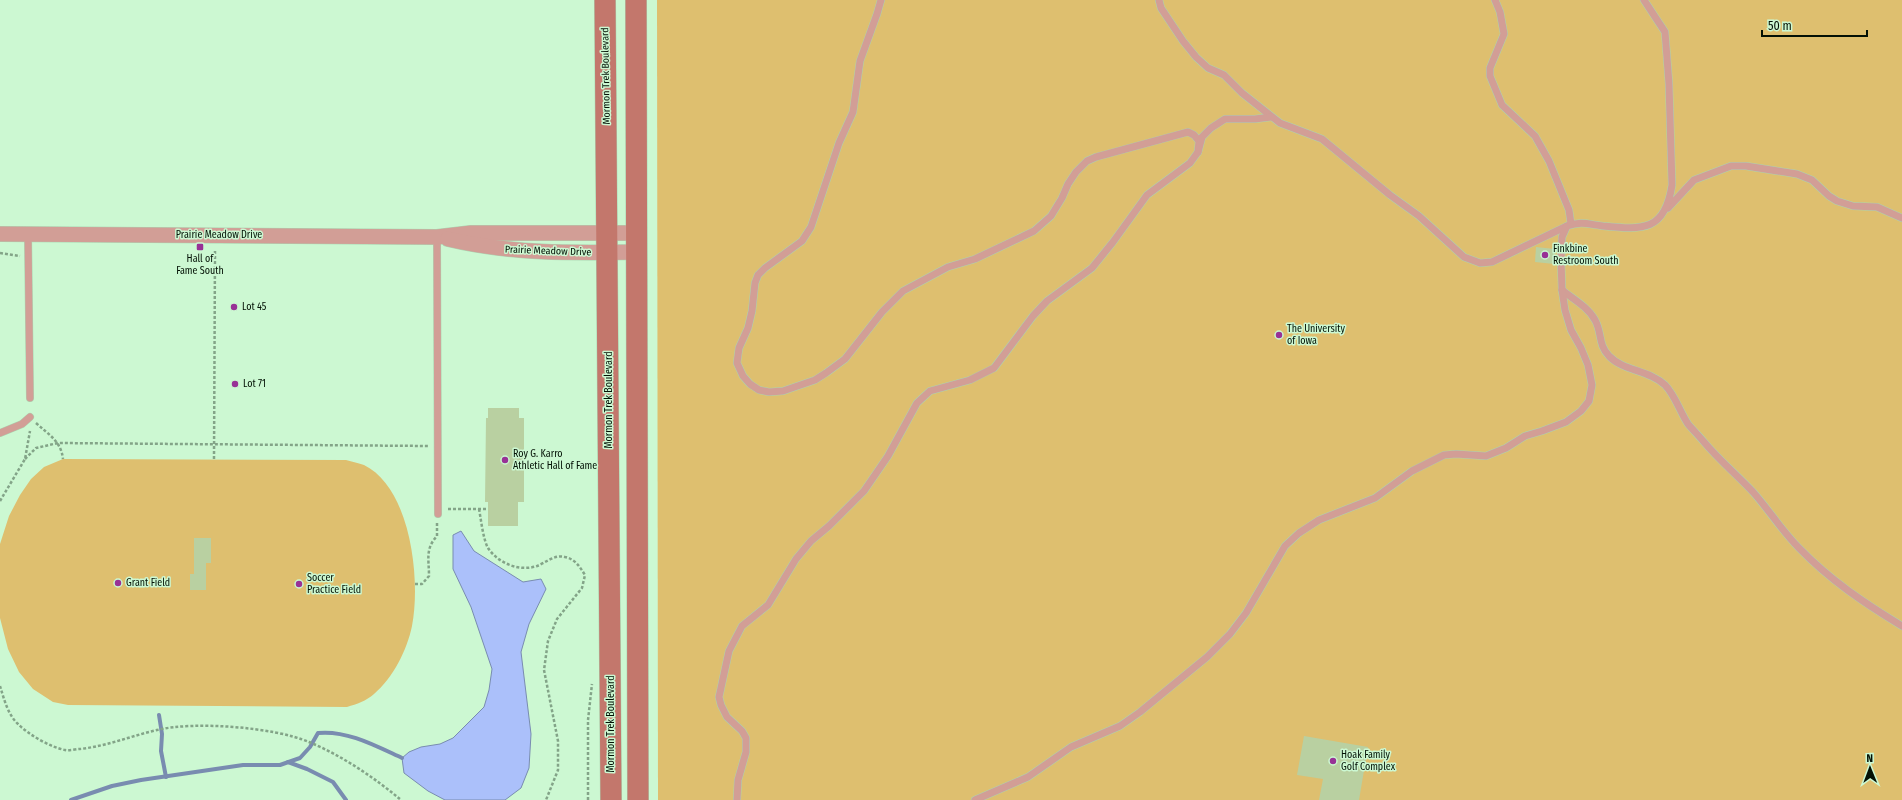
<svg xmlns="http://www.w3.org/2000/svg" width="1902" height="800" font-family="'Fira Sans Condensed',sans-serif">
  <rect width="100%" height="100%" fill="#ccf8d2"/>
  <g fill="#debf6f">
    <polygon points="657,0 1902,0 1902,800 658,800"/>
    <path d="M63,459L346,460C352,462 359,463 364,465C411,488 421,580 412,626C407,650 393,678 374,694C366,701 357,704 347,707L68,705L53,702L33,689L19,672L8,649L0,618V544L9,516L20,495L31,479L44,467Z"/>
  </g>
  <polygon fill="#abc0fa" stroke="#798cb0" points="461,531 474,551 523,582 541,579 546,589 529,624 521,652 531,734 529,768 521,788 505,800 445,800 428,791 404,773 402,758 409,752 421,747 440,744 453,738 484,707 489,690 492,669 471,607 453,569 453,535"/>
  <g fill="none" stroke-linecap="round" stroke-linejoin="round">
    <g stroke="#798cb0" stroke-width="4">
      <polyline points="159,715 162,734 161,751 166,777"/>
      <polyline points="288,762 307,769 333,782 346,800"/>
      <path d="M71,800L112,786L141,780L243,765H280L300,758L310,747L318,733C347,730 376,746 402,758"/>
    </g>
  </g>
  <g fill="#b9d0a1">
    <polygon points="1536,247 1555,249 1554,264 1535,262"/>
    <polygon points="488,408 519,408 519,418 524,418 524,502 518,502 518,526 488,526 488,502 485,502 486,418 488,418"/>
    <polygon points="194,538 211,538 211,563 206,563 206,590 190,590 190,574 194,574"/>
    <polygon points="1304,736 1368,747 1359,800 1319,800 1323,779 1297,775"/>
  </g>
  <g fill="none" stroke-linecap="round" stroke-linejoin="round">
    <defs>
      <g id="lane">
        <polyline points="881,0 877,14 860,61 853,112 839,143 811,227 802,241 765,268 758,275 755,283 752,311 748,328 739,348 737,363 743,376 750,384 759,390 769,392 783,391 815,380 826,373 845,359 882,312 903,291 948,267 975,259 1034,231 1051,216 1062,198 1068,184 1076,172 1087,161 1096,157 1188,132 1194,135 1199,141 1198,152"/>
        <polyline points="1159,0 1161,8 1183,41 1196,57 1208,68 1224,75 1242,93 1280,123 1322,139 1390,195 1419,216 1464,257 1480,263 1492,262 1567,226"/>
        <polyline points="1495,0 1500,12 1504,34 1490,68 1490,76 1502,105 1535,136 1549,161 1569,210 1571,224"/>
        <polyline points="1668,208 1694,180 1731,166 1746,166 1797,174 1812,180 1829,196 1837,201 1853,206 1877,207 1902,218"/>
        <polyline points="28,234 30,398"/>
        <polyline points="437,237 438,514"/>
        <path d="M1562,290C1573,299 1588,307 1595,320C1602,332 1598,345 1609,356C1623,371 1649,370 1665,385C1675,395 1680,412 1688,424C1693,430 1699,436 1704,442C1719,460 1737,475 1753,492C1769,510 1782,531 1799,548C1830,580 1864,603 1902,626"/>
        <polyline points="0,433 22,424 30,417"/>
        <polyline points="737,800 738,780 746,752 746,738 742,731 727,717 721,705 719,697 729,651 742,626 768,605 796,559 811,541 829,526 864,491 888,456 917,403 930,391 970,380 994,368 1033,316 1047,301 1092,268 1113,242 1147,195 1190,163 1198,152 1202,137 1211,128 1225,119 1255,119 1271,117"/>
        <path d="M975,800L1028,777L1071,747L1120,726L1140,712L1207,657L1230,634L1246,613L1285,546L1299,533L1319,520L1375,498L1412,471L1444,455L1456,454L1486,456L1506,448L1525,436L1542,431L1566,422L1581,411L1589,401L1592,385L1588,365L1581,348L1571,330L1565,310L1562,290L1561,260L1562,237L1567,226C1582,221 1587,224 1603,226C1644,230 1665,231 1672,185L1669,84L1665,32L1644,0"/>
      </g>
      <g id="street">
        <polyline points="0,234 437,237 471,233 636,233"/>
        <path d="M448,239C511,254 572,253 636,252"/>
      </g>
      <g id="secondary">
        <polyline points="605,0 611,800"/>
        <polyline points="636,0 638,800"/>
      </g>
    </defs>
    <use href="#lane" stroke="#acd3b1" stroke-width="8"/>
    <use href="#street" stroke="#acd3b1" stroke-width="16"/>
    <use href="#secondary" stroke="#acd3b1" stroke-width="22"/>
    <g stroke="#83a488" stroke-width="2.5" stroke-dasharray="3 2" stroke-linecap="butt">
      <polyline points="0,253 20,256"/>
      <path d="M36,423C49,435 61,441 63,459"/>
      <polyline points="25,459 36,448 58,443 429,446"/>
      <polyline points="214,459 215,250"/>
      <polyline points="0,501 25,459 30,431"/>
      <polyline points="448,509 488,509"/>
      <path d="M479,509C481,519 483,539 488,548C498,563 519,572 537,566C545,563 555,554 565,557C575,559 580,567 585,575L582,588L557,619L548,641L544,670L558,741V770L546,800"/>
      <path d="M415,584H422L429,576C429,559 425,549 437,536V523"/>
      <path d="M0,686C4,699 8,715 18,724C29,735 50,747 65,750C70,751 76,749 80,749C107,746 131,736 157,730C194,721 274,727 309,742C341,755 375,778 401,800"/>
      <polyline points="588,800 588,720 592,684"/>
    </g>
    <use href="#lane" stroke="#d29e96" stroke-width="7"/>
    <use href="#street" stroke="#d29e96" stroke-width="15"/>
    <use href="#secondary" stroke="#c3776c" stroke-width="21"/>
  </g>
  <g fill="#983196" stroke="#ccf8d2" stroke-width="1.5">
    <rect x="196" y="243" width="8" height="8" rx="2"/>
    <circle cx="1545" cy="255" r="4"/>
    <circle cx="234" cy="307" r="4"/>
    <circle cx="1279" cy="335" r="4"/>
    <circle cx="235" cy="384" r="4"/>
    <circle cx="505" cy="460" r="4"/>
    <circle cx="118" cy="583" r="4"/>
    <circle cx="299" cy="584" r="4"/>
    <circle cx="1333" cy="761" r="4"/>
  </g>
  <g text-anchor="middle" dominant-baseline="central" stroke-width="3" stroke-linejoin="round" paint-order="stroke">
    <g font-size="10" fill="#031105" stroke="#ccf8d2">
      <text transform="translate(606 76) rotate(-91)">Mormon Trek Boulevard</text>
      <text x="219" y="235">Prairie Meadow Drive</text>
      <text transform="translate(548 251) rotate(2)">Prairie Meadow Drive</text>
      <text transform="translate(609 400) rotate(-90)">Mormon Trek Boulevard</text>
      <text transform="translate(611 724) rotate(-90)">Mormon Trek Boulevard</text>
    </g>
    <g font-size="10" fill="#031105" stroke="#ccf8d2" text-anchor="start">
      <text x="1553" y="249">Finkbine<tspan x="1553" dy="12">Restroom South</tspan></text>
      <text x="200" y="259" text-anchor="middle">Hall of<tspan x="200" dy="12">Fame South</tspan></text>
      <text x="242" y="307">Lot 45</text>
      <text x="1287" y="329">The University<tspan x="1287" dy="12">of Iowa</tspan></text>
      <text x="243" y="384">Lot 71</text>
      <text x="513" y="454">Roy G. Karro<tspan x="513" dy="12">Athletic Hall of Fame</tspan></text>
      <text x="307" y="578">Soccer<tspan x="307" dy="12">Practice Field</tspan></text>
      <text x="126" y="583">Grant Field</text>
      <text x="1341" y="755">Hoak Family<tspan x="1341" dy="12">Golf Complex</tspan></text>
    </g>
  </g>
  <g transform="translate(1870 768) rotate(359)" stroke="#ccf8d2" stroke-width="3" paint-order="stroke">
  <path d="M0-3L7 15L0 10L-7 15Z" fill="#031105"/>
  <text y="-6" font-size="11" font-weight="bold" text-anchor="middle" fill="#031105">N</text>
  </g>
  <path d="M1762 30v6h105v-6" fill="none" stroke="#031105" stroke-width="2"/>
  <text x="1768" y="30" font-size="12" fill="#031105" stroke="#ccf8d2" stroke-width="3" paint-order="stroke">50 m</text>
</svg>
